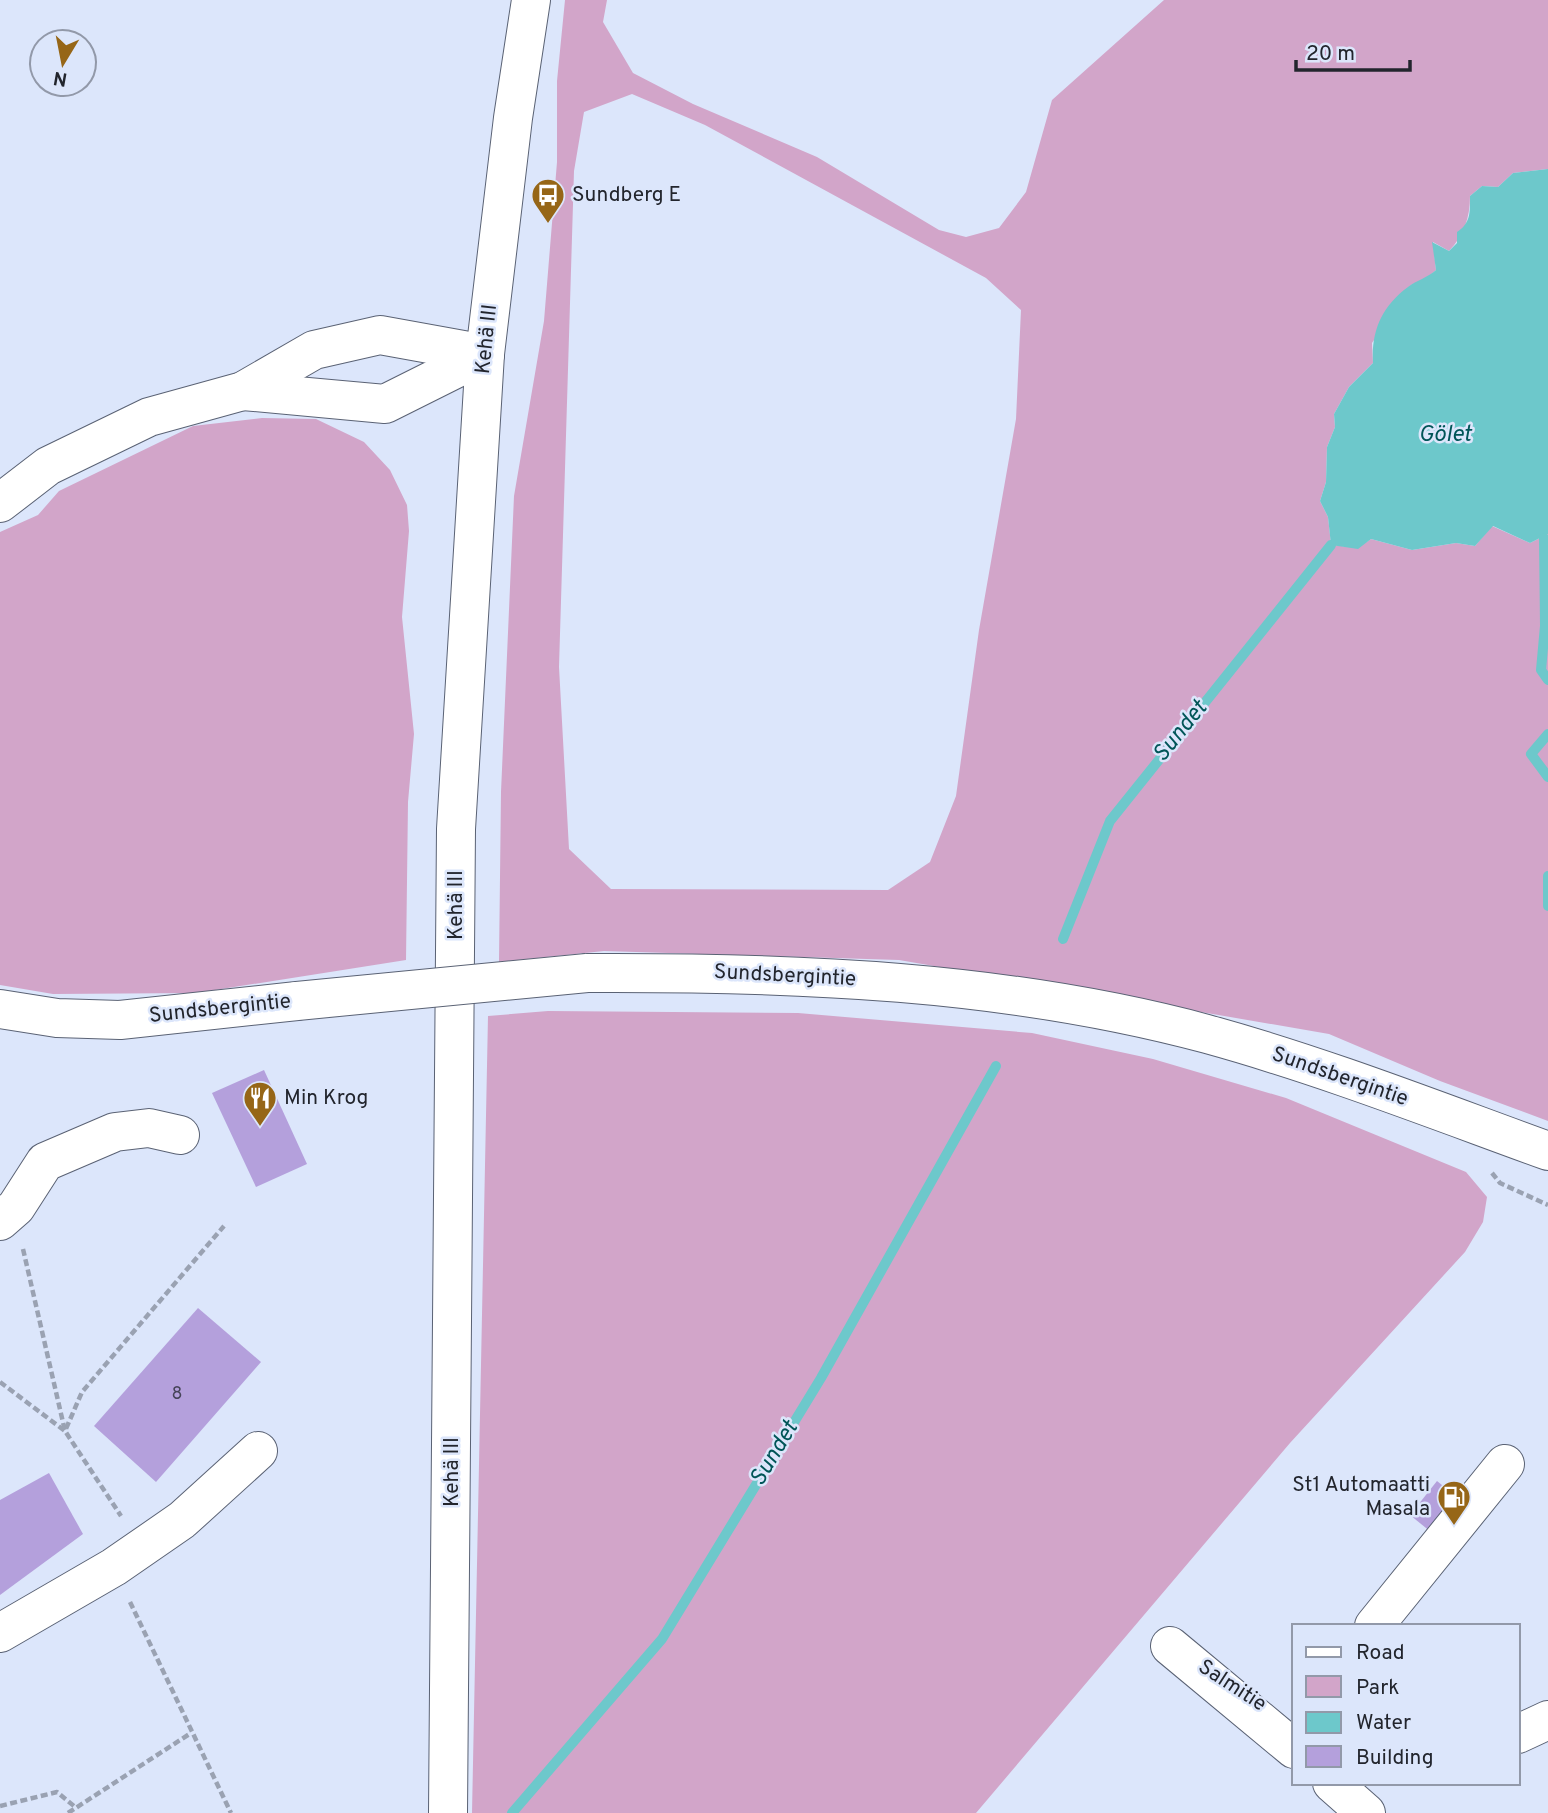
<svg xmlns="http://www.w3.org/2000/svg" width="1548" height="1813" font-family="Overpass,sans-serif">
  <rect width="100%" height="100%" fill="#dce6fb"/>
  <g fill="#d2a5c9" fill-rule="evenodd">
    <path d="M565,0H607L603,22L633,73L693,104L817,157L939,230L966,237L999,228L1026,192L1052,100L1164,0H1548V169L1513,173L1498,187L1482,186L1470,196C1470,218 1464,235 1449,251L1433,242L1436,270L1427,278L1411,285L1372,343L1373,363L1349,387L1334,414L1335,427L1327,447L1326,482L1320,501L1328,517L1331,544C1349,548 1357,549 1371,539L1412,550L1456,543L1475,546L1492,526L1530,543L1548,534V1121L1440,1081L1329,1034L899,960L604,951L499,962L501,792L514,496L544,321L557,162V81ZM632,94L705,125L986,278L1021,310L1016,419L979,630L956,796L930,862L888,890L611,889L569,849L559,667L574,171L584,112Z"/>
    <polygon points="262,418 316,419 364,442 390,470 407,505 409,531 402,617 414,734 408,802 406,960 196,993 53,994 0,985 0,532 38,515 59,491 193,426"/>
    <polygon points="548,1011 798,1013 1032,1033 1153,1059 1286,1098 1466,1172 1487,1197 1483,1222 1465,1252 1290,1443 976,1813 472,1813 488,1016"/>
  </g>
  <path fill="#6dc8cb" d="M1548,169V534L1530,543L1493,526L1475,546L1456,543L1412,550L1371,539L1358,549L1331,545L1328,517L1320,501L1326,482L1327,447L1335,427L1334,414L1349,387L1373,363C1371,331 1382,306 1408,287C1417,280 1427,278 1436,270L1432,242L1449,251L1457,243V232C1471,223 1470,212 1470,196L1482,186L1498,187L1513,173Z"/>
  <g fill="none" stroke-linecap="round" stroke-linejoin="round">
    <g stroke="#6dc8cb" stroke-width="10">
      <polyline points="1544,538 1545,626 1541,670 1548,680"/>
      <polyline points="1548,734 1531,754 1548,777"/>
      <polyline points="1548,876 1548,906"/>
      <polyline points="1063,939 1110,821 1331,545"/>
      <polyline points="512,1813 662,1639 821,1378 996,1066"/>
    </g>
  </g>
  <g fill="#b4a0dc">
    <polygon points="264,1070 307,1164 256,1187 212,1093"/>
    <polygon points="198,1308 261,1362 156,1482 94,1426"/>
    <polygon points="49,1473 83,1534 0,1595 0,1500"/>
    <polygon points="1437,1481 1469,1507 1442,1541 1410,1515"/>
  </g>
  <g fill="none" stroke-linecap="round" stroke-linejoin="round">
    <defs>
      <g id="minor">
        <polyline points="0,1221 16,1207 45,1162 115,1132 149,1128 180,1135"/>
        <polyline points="1374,1626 1505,1464"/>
        <polyline points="0,1633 114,1567 182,1520 258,1451"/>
        <polyline points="1170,1646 1294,1749"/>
        <polyline points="1518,1734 1548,1720"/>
        <polyline points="1332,1783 1366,1813"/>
      </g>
      <g id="major">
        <path d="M587,973C794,972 1006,980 1207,1034C1323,1066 1435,1110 1548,1151"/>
        <polyline points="0,1009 57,1018 120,1020 297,1001"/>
      </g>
      <g id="highway">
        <polyline points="243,391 385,404 485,354"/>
        <polyline points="0,503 48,466 149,417 243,391 314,350 380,335 485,354"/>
        <polyline points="448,1813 456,829 485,354 513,118 531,0"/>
      </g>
    </defs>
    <use href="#minor" stroke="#5a6274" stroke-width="40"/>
    <use href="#major" stroke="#5a6274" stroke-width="40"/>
    <use href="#highway" stroke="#5a6274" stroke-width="40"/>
    <g stroke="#9aa2b2" stroke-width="4.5" stroke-dasharray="7 3.5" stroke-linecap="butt">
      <polyline points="1492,1173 1500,1183 1548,1205"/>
      <polyline points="23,1249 65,1431 121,1516"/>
      <polyline points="0,1382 65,1431 82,1392 224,1226"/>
      <polyline points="130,1602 231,1813"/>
      <polyline points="0,1806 57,1792 74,1806"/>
      <polyline points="68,1813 191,1733"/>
    </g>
    <use href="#minor" stroke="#fff" stroke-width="38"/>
    <use href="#major" stroke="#fff" stroke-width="38"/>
    <use href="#highway" stroke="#fff" stroke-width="38"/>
    <defs>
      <polyline id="major-bridge" points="297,1001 587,973"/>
    </defs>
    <use href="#major-bridge" stroke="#5a6274" stroke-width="40" stroke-linecap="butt"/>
    <use href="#major-bridge" stroke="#fff" stroke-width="38"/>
  </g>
  <defs>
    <symbol id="bus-pin" viewBox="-11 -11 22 30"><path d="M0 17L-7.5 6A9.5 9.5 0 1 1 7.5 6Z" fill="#966617" stroke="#dce6fb"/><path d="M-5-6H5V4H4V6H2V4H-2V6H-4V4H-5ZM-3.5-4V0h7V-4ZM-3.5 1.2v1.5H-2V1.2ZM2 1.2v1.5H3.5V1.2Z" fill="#fff"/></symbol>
    <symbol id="restaurant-pin" viewBox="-11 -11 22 30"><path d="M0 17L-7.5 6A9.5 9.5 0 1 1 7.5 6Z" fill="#966617" stroke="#dce6fb"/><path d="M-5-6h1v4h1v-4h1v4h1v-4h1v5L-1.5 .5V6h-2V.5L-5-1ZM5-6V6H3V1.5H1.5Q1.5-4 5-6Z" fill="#fff"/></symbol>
    <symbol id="fuel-pin" viewBox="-11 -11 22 30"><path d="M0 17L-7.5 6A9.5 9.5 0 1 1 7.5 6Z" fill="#966617" stroke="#dce6fb"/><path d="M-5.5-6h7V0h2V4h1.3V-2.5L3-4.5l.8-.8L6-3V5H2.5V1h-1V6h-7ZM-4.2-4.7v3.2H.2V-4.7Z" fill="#fff"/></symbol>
  </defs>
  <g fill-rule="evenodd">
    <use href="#bus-pin" x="529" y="176" width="38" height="52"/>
    <use href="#restaurant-pin" x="241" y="1079" width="38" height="52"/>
    <use href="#fuel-pin" x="1435" y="1478" width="38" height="52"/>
  </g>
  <g text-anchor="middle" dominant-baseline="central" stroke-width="5" stroke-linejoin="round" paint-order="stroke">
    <g font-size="18" fill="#464459">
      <text x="177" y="1394">8</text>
    </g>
    <g font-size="21" fill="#22252d" stroke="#dce6fb" text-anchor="start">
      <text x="572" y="195">Sundberg E</text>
      <text x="284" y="1098">Min Krog</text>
      <text x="1430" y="1485" text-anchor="end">St1 Automaatti<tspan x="1430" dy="24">Masala</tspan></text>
    </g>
    <g font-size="21" fill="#22252d" stroke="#dce6fb">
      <text transform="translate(487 339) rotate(-84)">Kehä III</text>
      <text transform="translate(456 905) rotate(-90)">Kehä III</text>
      <text transform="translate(785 976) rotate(3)">Sundsbergintie</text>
      <text transform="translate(220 1009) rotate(-6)">Sundsbergintie</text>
      <text transform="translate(1340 1077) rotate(19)">Sundsbergintie</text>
      <text transform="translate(452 1472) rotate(-90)">Kehä III</text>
      <text transform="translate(1232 1686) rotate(33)">Salmitie</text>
    </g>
    <g font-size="23" font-style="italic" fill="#005558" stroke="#dce6fb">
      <text x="1445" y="435">Gölet</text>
      <text transform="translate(1181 732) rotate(-51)">Sundet</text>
      <text transform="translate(775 1454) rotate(-59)">Sundet</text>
    </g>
  </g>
  <rect x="1292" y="1624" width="228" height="161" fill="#dce6fb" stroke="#9299a9" stroke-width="2"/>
  <rect x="1306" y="1647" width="35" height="10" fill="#ffffff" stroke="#9299a9" stroke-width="2"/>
  <text x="1356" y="1659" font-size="21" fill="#22252d">Road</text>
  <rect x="1306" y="1676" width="35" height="21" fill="#d2a5c9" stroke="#9299a9" stroke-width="2"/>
  <text x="1356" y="1694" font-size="21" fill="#22252d">Park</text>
  <rect x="1306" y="1712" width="35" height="21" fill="#6dc8cb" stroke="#9299a9" stroke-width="2"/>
  <text x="1356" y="1729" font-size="21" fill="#22252d">Water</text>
  <rect x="1306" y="1746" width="35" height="21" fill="#b4a0dc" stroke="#9299a9" stroke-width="2"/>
  <text x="1356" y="1764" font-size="21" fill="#22252d">Building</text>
  <g transform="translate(63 63) rotate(190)"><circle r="33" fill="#dce6fb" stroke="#9299a9" stroke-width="2"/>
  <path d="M0-5L12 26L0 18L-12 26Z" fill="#966617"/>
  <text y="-10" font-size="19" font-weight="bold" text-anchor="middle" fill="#22252d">N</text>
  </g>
  <path d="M1296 60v10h114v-10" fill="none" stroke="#22252d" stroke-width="3.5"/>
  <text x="1306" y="60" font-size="21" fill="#22252d" stroke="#dce6fb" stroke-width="5" paint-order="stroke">20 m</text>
</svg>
